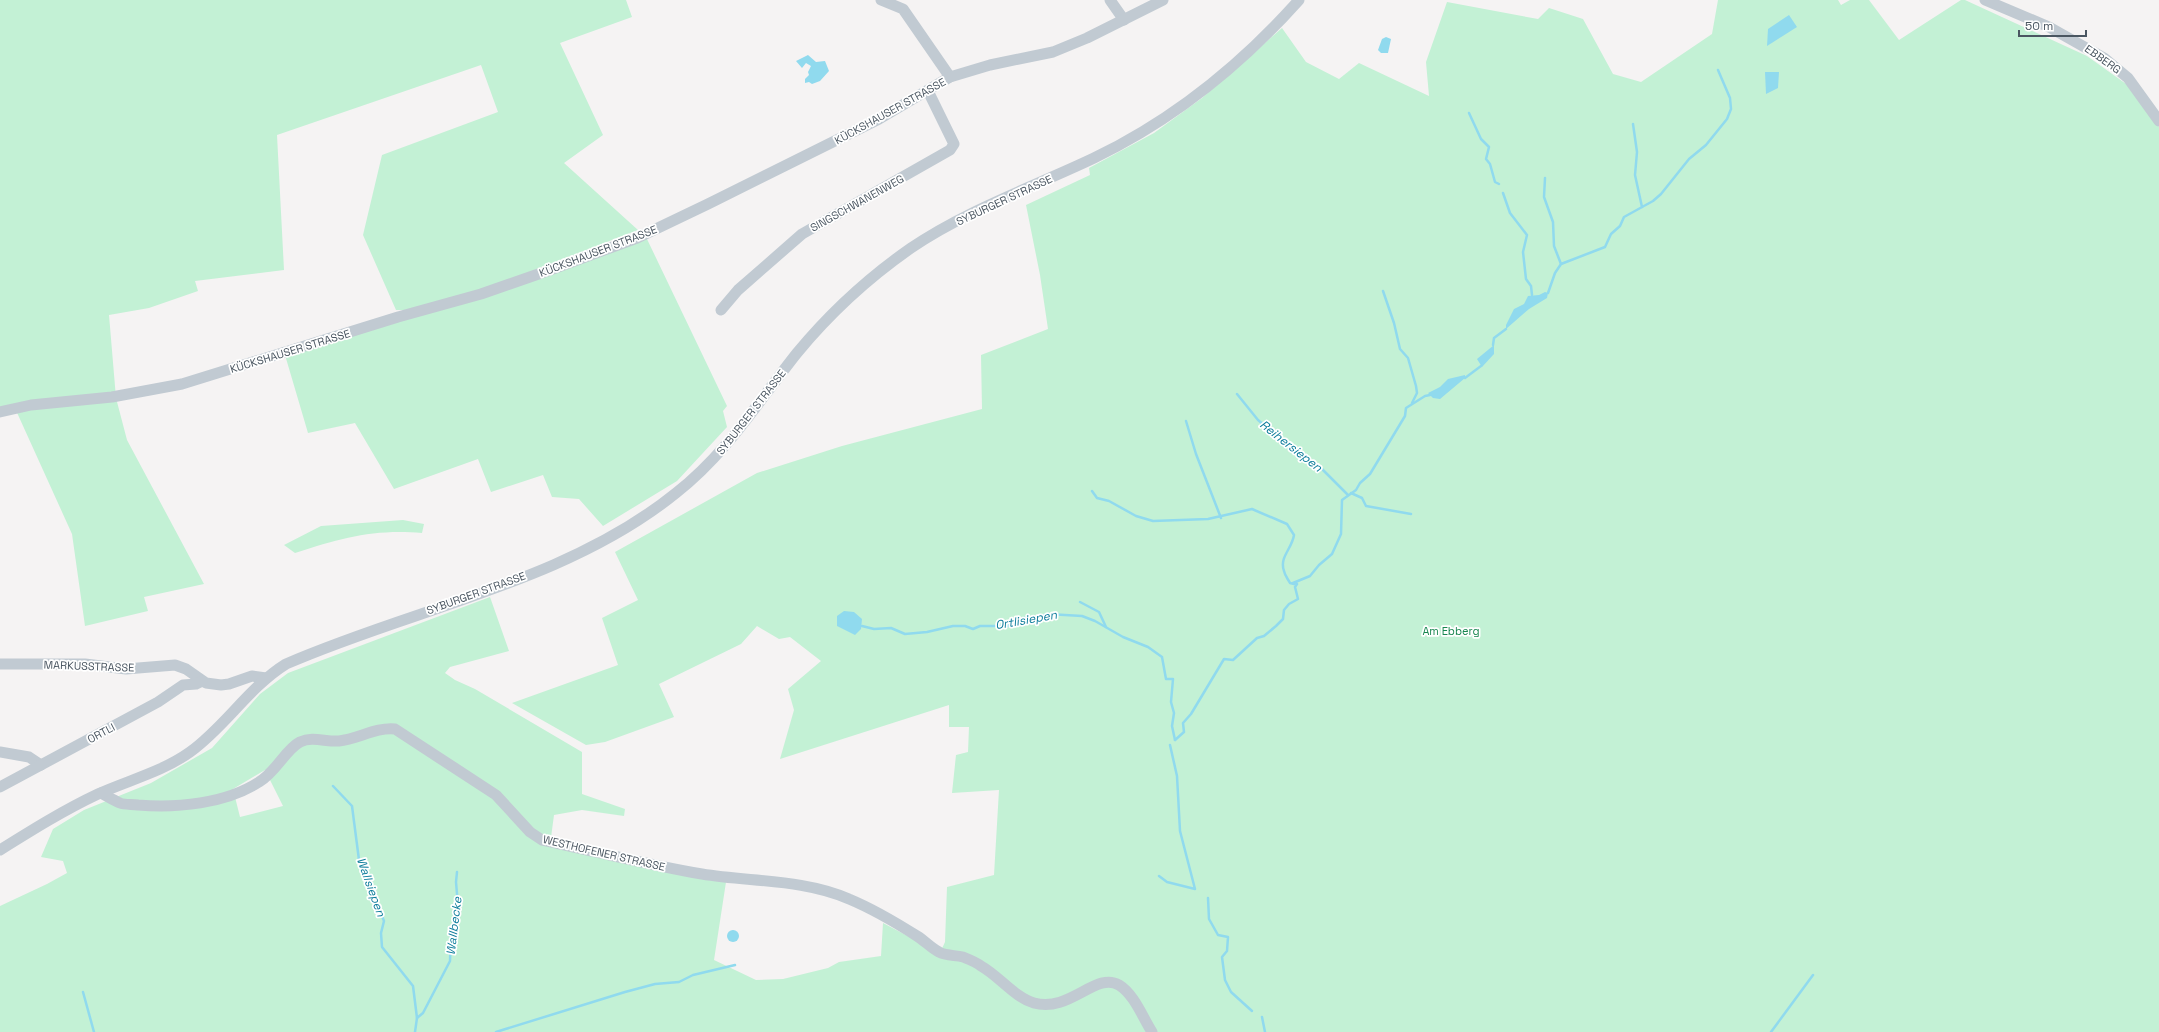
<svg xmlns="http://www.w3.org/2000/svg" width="2159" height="1032" font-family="'Space Grotesk',sans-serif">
  <rect width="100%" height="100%" fill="#f5f3f3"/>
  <g fill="#c3f1d5" fill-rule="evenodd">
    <polygon points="0,0 626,0 632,17 560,43 603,135 564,163 638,230 534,270 646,237 727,406 723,411 727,427 677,481 603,526 579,499 552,497 543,475 491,492 478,459 394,489 355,423 308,433 285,355 410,310 396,310 363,235 382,155 498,112 481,65 277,135 284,270 195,281 198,291 149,308 109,315 116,398 127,440 204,584 144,597 148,611 85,626 72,534 14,406 0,409"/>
    <path d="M1718,0H1838L1841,5L1850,0H1869L1899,40L1961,0H1965L2087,56L2129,86L2159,127V1032H0V906L47,884L67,873L63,861L41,857L53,829L84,810L151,783L212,748L260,694L288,673L490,597L509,651L450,667L445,673L455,680L475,689L582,752V794L625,809L624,816L582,810L554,815L550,845L726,882L714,960L756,980L783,979L828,968L839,962L881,956L883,923L940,953L945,942L947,887L994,875L999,790L952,793L956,755L968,752L969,727H949V705L780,759L794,710L788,689L821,661L790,637L779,639L757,626L741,644L659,684L674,717L605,742L586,745L512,703L618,665L602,618L638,600L615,552L757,473L842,446L982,409L981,355L1048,329L1040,275L1026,205L1090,175L1089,168L1154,133L1202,98L1282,28L1306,62L1339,79L1359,63L1429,96L1426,62L1447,2L1538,19L1549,8L1583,19L1613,74L1641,82L1712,34ZM265,770L283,806L240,817L233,789Z"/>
    <path d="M403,520L424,524L422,533C373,529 342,538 295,553L284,545L321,526Z"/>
  </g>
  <g fill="#90daee">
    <polygon points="1789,15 1797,27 1767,46 1768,29"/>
    <polygon points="1386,37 1391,39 1388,53 1381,53 1378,50 1382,39"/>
    <polygon points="808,55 816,62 825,61 829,71 820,81 812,84 809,82 805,83 805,79 809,75 808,72 811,66 806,63 802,68 796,61"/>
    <polygon points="1765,72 1779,72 1778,88 1766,94"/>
    <polygon points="1545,292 1548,293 1547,298 1529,309 1506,329 1506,325 1514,309 1524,304 1528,296 1539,295"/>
    <polygon points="1494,345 1494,354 1482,367 1477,359"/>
    <polygon points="1465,375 1465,378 1440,399 1433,398 1428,393 1440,387 1448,379"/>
    <polygon points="844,611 854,612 862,619 861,629 855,635 837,626 837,616"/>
    <circle cx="733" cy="936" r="6"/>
  </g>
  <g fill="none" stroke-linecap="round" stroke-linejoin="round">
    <g stroke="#90daee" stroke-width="2.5">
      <polyline points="1469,113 1481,139 1489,147 1486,159 1490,164 1495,182 1499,184"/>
      <polyline points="1633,124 1637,152 1635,175 1642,207"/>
      <polyline points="1545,178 1544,197 1553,222 1554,246 1561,264"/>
      <polyline points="1503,193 1510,213 1527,235 1523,252 1526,279 1531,286 1532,295"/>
      <polyline points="1383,291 1394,323 1400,349 1408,358 1416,386 1417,393 1412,403"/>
      <polyline points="1548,293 1555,273 1561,264 1605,247 1611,234 1620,226 1624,217 1653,201 1661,194 1689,159 1706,145 1727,119 1731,109 1730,98 1718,70"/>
      <polyline points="1493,345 1494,338 1506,329"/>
      <polyline points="1465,378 1481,366"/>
      <polyline points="1237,394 1258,420 1303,457 1318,465 1348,495"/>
      <polyline points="1186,421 1196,454 1221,518"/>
      <path d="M1092,491L1097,498L1109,501L1136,516L1153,521L1208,519L1252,509L1287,524L1294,535C1292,549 1279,557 1284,571C1285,576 1288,579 1290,583L1294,584"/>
      <polyline points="1351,493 1362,498 1366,506 1411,514"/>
      <polyline points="1080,602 1099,612 1106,627"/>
      <polyline points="862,626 874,629 891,628 905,634 927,632 953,626 965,626 973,629 980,626 1008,626 1024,618 1033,619 1048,614 1082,616 1095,621 1123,637 1148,647 1162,657 1166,679 1173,679 1171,702 1174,713 1172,726 1175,740"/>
      <polyline points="1175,740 1184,732 1183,723 1191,714 1224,659 1233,660 1257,638 1264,636 1276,626 1283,619 1284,610 1289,604 1298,599 1295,587 1297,584 1293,583 1310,576 1319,565 1332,554 1341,534 1342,500 1356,490 1360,483 1370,474 1405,416 1406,408 1425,396 1430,395"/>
      <polyline points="333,786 352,806 359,860 384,921 381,933 382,947 413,986 417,1018 415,1032"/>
      <polyline points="1159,876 1167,882 1195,889 1180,831 1177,776 1170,745"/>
      <polyline points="1208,898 1209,919 1218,935 1228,937 1227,951 1222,957 1225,980 1231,992 1252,1011"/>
      <polyline points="83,992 94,1032"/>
      <polyline points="1262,1017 1265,1032"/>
      <polyline points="417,1018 423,1013 450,961 451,933 457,915 458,906 456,882 457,872"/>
      <polyline points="496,1032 625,992 655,984 679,982 693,975 735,965"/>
      <polyline points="1771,1032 1813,975"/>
    </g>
    <g stroke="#c1cad2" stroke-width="11">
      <polyline points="881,0 903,9 950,77"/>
      <polyline points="1110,0 1124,20"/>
      <polyline points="1985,0 2049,27 2104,58 2128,78 2159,121"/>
      <polyline points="721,310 738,290 802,234 950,150 954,144 928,91"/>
      <polyline points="0,412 31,405 112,397 182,384 398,317 481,294 550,270 637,238 708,204 879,119 950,77 990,65 1053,52 1087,38 1163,0"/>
      <polyline points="0,664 85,664 126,669 175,665 186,669 206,683 221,685 229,684 252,676 266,678"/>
      <polyline points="0,752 29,757 41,765"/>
      <polyline points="0,787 158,702 183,685 196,684 202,681"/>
      <path d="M101,793C107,796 113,800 120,803C125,805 132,804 138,805C177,808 225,804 259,782C276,772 286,749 300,742C313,736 325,742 339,741C358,739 376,727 395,729L496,795L530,832L542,840C595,851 648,865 702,874C750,882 804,879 849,899C873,909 895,922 917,936C925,941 931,948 939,952C946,956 955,955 963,957C968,959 976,962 981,966C999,976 1014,997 1034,1003C1070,1013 1096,971 1119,985C1134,994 1143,1018 1152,1032"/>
      <path d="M0,850C32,830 64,810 98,794C129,780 162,772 190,752C225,727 249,687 286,664C414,608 566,582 676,493C726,454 758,402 797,353C830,313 868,278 911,248C967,210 1033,187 1094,158C1173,120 1241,65 1299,0"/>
    </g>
  </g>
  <g text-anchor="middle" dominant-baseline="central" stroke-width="3.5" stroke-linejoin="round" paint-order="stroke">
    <g font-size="11" fill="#4a5661" stroke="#fff">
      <text transform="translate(2103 59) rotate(35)">EBBERG</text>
      <text transform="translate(890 111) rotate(-29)">KÜCKSHAUSER STRASSE</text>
      <text transform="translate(1004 200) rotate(-25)">SYBURGER STRASSE</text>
      <text transform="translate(857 203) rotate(-29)">SINGSCHWANENWEG</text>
      <text transform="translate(598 251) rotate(-21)">KÜCKSHAUSER STRASSE</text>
      <text transform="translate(290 351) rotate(-17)">KÜCKSHAUSER STRASSE</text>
      <text transform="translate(751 412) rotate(-52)">SYBURGER STRASSE</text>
      <text transform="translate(476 593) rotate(-20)">SYBURGER STRASSE</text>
      <text transform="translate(89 666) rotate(2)">MARKUSSTRASSE</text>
      <text transform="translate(101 733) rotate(-28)">ORTLI</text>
      <text transform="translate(604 853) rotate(13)">WESTHOFENER STRASSE</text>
    </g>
    <g font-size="11" fill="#17864f" stroke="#fff">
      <text x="1451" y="631">Am Ebberg</text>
    </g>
    <g font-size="12" font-style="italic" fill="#0c7c9b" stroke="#fff">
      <text transform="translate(1291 446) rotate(38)">Reihersiepen</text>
      <text transform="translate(1026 620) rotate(-10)">Ortlisiepen</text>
      <text transform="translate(371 887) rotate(70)">Wallsiepen</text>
      <text transform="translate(454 926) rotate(-83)">Wallbecke</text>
    </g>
  </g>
  <path d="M2019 30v6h67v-6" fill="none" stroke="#4a5661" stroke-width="2"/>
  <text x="2025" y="30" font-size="12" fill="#4a5661" stroke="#ffffff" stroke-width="3" paint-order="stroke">50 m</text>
</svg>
